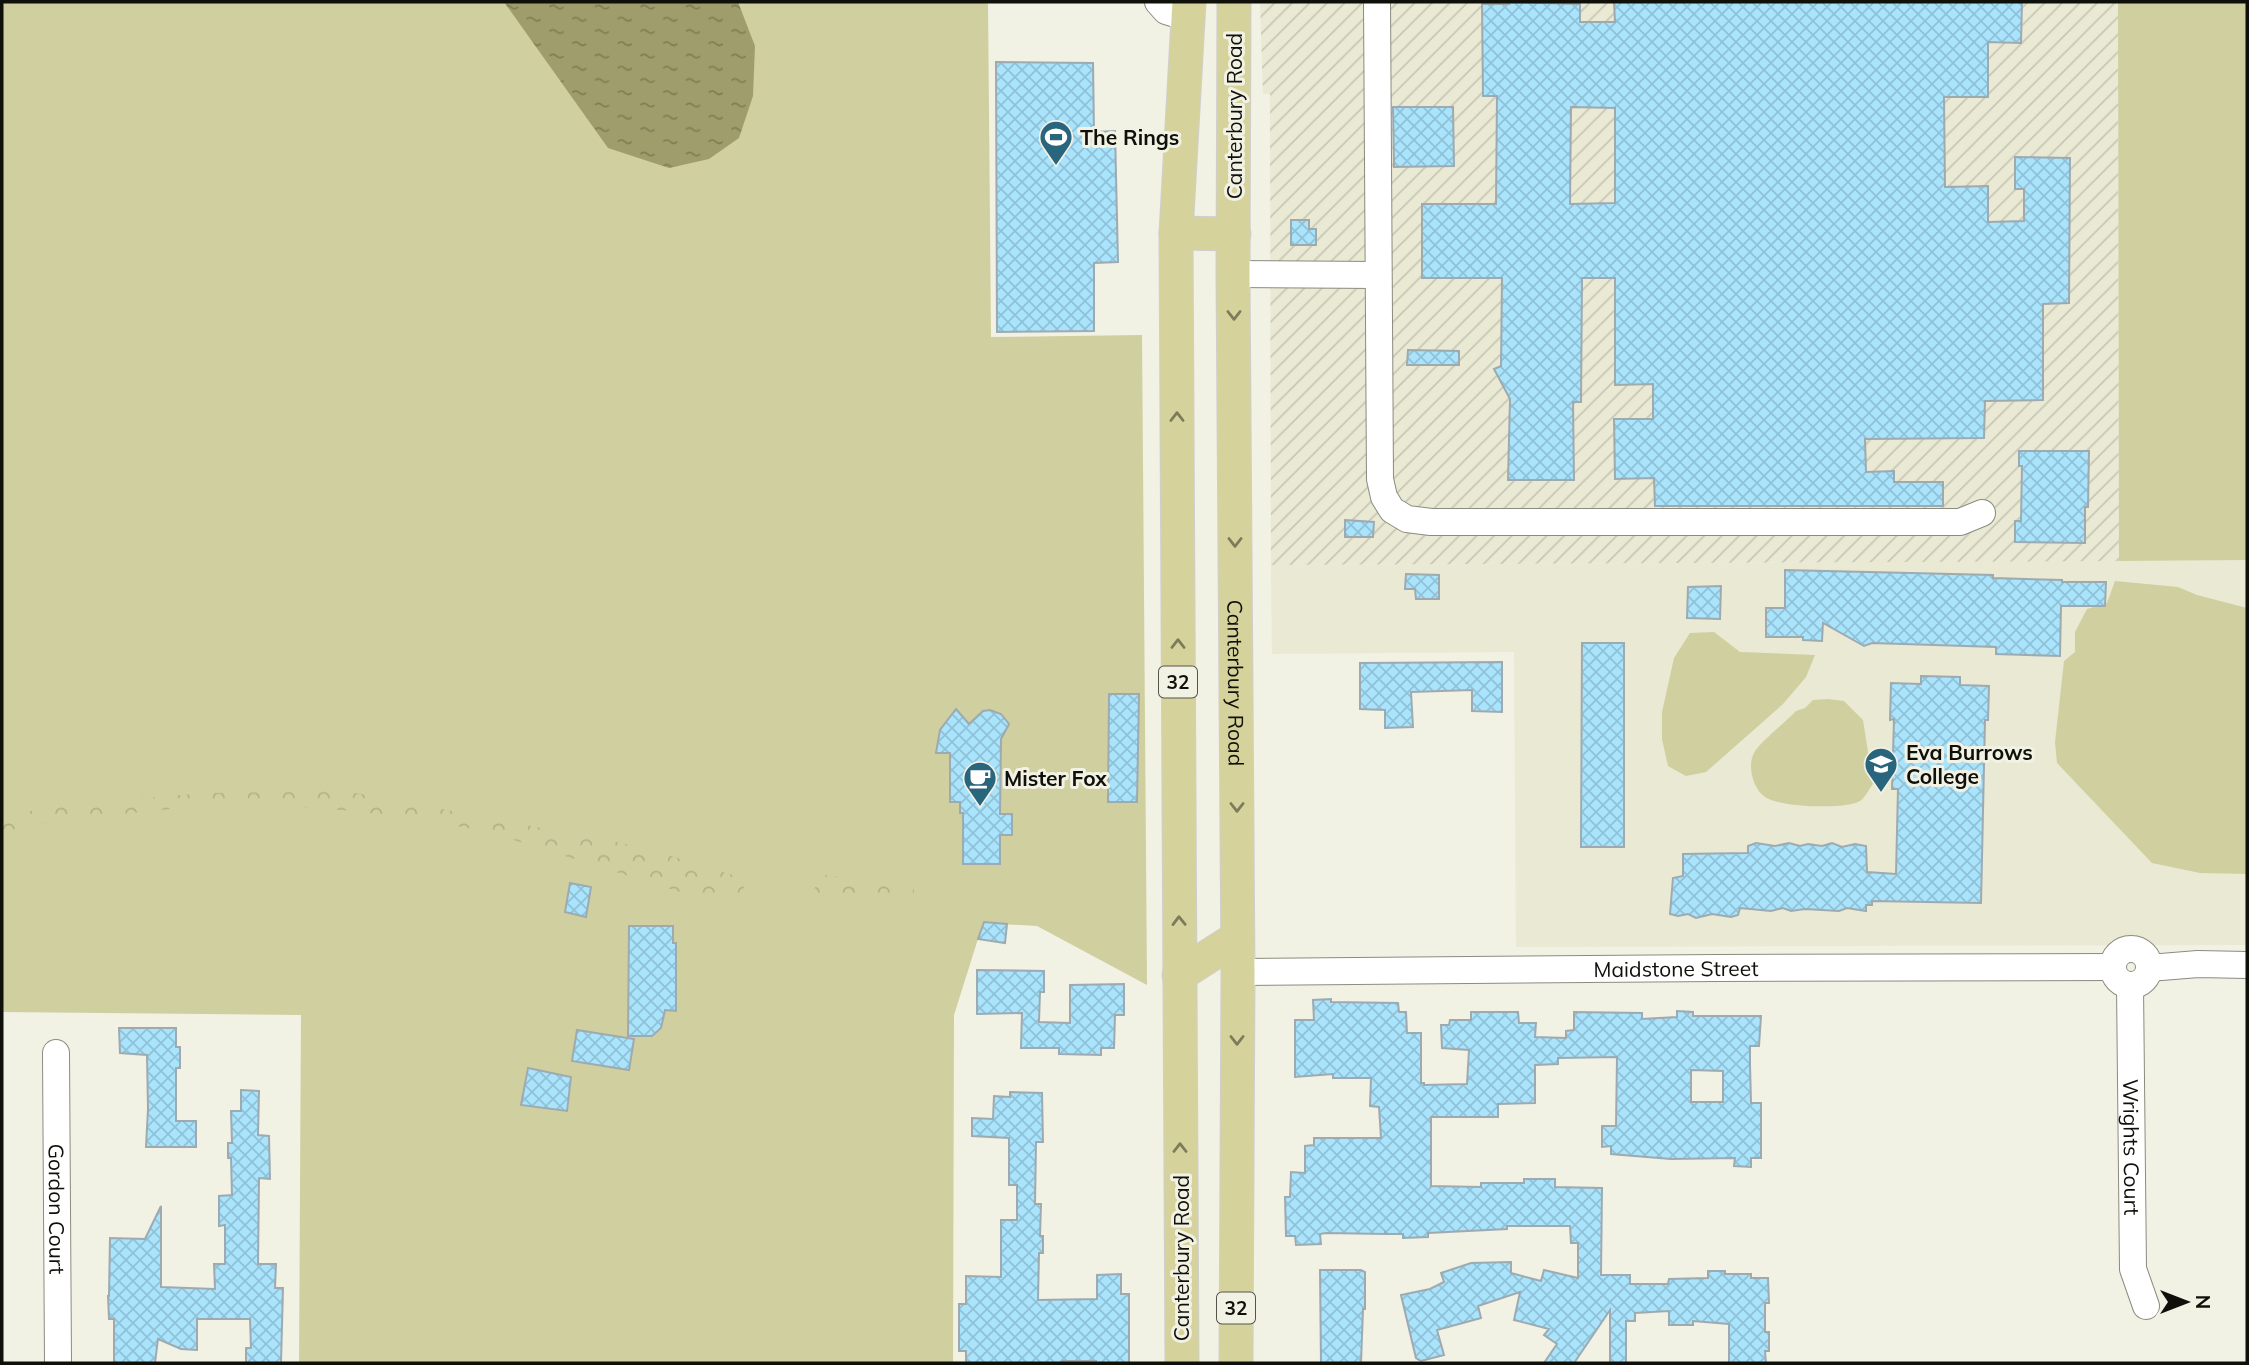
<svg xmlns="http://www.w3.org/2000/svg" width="2249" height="1365" font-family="Mulish,sans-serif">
  <defs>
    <pattern id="industrial-furrows" width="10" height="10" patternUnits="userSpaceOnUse" patternTransform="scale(1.75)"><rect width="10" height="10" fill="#e9e9d4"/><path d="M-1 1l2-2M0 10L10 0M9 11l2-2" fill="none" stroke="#c7c7b5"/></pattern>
    <pattern id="forest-crowns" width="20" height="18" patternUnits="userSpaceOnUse" patternTransform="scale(1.75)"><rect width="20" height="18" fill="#d0cfa0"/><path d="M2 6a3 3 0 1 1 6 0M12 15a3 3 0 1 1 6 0" fill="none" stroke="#b2b188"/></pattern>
    <pattern id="water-ripples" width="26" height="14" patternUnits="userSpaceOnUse" patternTransform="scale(1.75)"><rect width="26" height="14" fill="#9e9d6b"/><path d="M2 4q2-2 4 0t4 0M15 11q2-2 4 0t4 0" fill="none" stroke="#7f7f56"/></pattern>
    <pattern id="building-cross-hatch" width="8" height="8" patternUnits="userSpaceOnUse" patternTransform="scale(1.75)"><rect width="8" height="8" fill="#a9e3fc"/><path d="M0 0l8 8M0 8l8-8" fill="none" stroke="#90c2d7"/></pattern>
  </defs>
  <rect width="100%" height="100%" fill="#f1f1e4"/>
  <polygon fill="#e9e9d4" points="2247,560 2247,945 1516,947 1514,652 1272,654 1271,565"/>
  <polygon fill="url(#industrial-furrows)" points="1260,2 2118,2 2119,561 1271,565 1270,94 1263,94"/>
  <g fill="#d0cfa0">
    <polygon points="2,2 988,2 991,337 1142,335 1147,985 1037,926 983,923 954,1015 953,1363 299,1363 301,1015 2,1012"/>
    <polygon points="2118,2 2247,2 2247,560 2119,561"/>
    <polygon points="2115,581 2178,587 2197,595 2247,608 2247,874 2200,873 2152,863 2057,763 2055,742 2064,661 2075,652 2075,632 2087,609 2107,603"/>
    <polygon points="1714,632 1740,652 1815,655 1806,677 1783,704 1706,772 1686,776 1668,766 1662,739 1662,712 1674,658 1690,633"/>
    <path d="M1828,699L1844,701L1863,720L1873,784C1869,789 1865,798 1860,801C1845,810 1779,807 1765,797C1753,789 1747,766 1754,753C1758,744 1788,720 1796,711L1805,708L1813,700Z"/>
  </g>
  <g fill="url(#forest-crowns)">
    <polygon points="345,791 642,847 742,878 745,894 750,897 680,892 482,830 356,811 261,805 190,807 55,821 2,832 2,821 49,805 208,793"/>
    <polygon points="812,874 909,883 914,886 914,895 908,900 815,896 813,891 816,886 816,878"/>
  </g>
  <polygon fill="url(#water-ripples)" points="504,2 738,2 755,46 753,96 739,138 709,159 669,168 608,148"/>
  <g fill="url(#building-cross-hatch)" stroke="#9dabb1" stroke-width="2" fill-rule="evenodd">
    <path d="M1508,2L1580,4V22H1615L1614,2H2022L2021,43L1988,42V97H1944L1945,187L1988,186V222L2024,221V189H2015V157L2070,158L2069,303L2043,304V400L1985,401L1984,438L1865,439L1866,472L1894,471V482H1943V506H1655L1654,478L1615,479L1614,419H1653V384L1615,385V278H1582L1581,402H1573L1574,480H1508L1510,399L1494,369L1501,366L1502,278H1422V204H1496L1497,96H1483L1482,4H1509ZM1571,107L1615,108V203L1570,204Z"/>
    <polygon points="996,62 1093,63 1094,132 1115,131 1118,262 1094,263 1094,331 997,332"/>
    <polygon points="1393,107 1453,107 1454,166 1394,167"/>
    <polygon points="1291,220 1309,220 1309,229 1316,229 1316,245 1291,245"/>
    <polygon points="1408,350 1459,351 1459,365 1407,365"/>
    <polygon points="2019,451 2089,451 2088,507 2085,507 2085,543 2015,542 2015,521 2021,521 2022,466 2019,466"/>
    <polygon points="1345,520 1374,522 1373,537 1345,537"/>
    <polygon points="1785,570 1993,575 1993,578 2062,580 2062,582 2106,582 2105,606 2061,606 2060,656 1996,654 1996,647 1872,643 1864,646 1823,623 1822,641 1803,640 1803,637 1766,637 1766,608 1785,608"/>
    <polygon points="1406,574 1439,575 1439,599 1416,599 1415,589 1405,589"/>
    <polygon points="1721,586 1720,619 1687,618 1688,587"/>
    <polygon points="1582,643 1624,643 1624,847 1581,847"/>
    <polygon points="1502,662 1502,712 1472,711 1472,690 1411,692 1413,727 1385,728 1385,710 1360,709 1360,663"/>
    <polygon points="1921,676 1960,677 1960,685 1989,686 1988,720 1985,720 1981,903 1872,901 1872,905 1866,905 1866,911 1847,908 1839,911 1805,909 1791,911 1783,908 1771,911 1740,908 1738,915 1731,917 1712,914 1696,918 1688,914 1678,916 1670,914 1673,878 1683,876 1683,854 1748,853 1748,846 1756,843 1775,846 1789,843 1800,846 1808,844 1822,846 1832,843 1842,847 1855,844 1866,846 1867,872 1896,874 1898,789 1892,789 1894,719 1890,720 1891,683 1921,684"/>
    <polygon points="1109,694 1139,694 1137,802 1108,802"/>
    <polygon points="956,709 969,724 983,711 990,710 1001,714 1009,724 1001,739 1000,814 1012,814 1012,835 1000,835 1000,864 963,864 963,813 960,813 960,802 950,802 950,753 936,753 940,730"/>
    <polygon points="570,883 591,887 586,917 565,912"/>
    <polygon points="984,922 1007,924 1005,943 978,939"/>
    <polygon points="629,926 673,926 673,943 676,943 676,1011 665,1010 661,1028 652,1036 628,1036"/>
    <polygon points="977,970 1044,971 1044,992 1040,992 1039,1022 1070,1023 1070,985 1124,984 1124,1015 1115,1015 1114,1048 1101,1048 1101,1055 1059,1054 1059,1048 1021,1048 1022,1013 977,1014"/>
    <path d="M1331,999V1002L1398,1003L1399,1012H1406L1407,1033H1421V1083H1424V1085L1467,1084L1469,1050L1442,1048L1441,1025H1449L1450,1020H1471V1012H1518L1519,1023H1536L1535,1037L1566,1038V1031L1574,1030V1012L1642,1013V1019L1677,1017V1011L1693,1012V1016H1761L1759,1046H1750V1065L1751,1103H1761V1158H1751V1167L1734,1166L1735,1158L1671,1159L1611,1154V1146L1602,1147V1126H1616L1617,1057L1558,1058V1064L1535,1065V1103L1498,1104V1117H1431V1186L1481,1187V1183H1524V1179H1555V1187L1602,1188L1601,1275H1630V1284H1668L1669,1279L1708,1278V1271H1725V1274H1751V1278H1768L1769,1303H1765V1332H1769V1351H1765L1766,1363H1729V1324L1693,1321V1325H1669V1311L1635,1313V1321H1626V1363H1610V1310L1574,1363H1544L1557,1344L1544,1335L1549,1329L1514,1320L1520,1292L1478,1306L1481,1318L1437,1330L1444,1355L1421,1361L1416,1358L1401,1295L1430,1289L1444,1282L1441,1273L1471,1263L1511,1262V1273L1541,1281L1544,1270L1578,1278V1243H1571L1570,1226H1507V1229L1428,1233V1237L1403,1238V1234H1386L1385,1231V1234L1326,1233L1320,1234L1321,1244L1296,1245L1295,1236H1286L1285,1197H1290L1291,1172L1305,1173V1146L1314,1145V1138H1381L1379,1107L1370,1106L1371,1078H1333V1074L1295,1077V1020H1314L1313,1000ZM1691,1070L1723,1071V1102H1691Z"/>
    <polygon points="119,1028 176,1028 176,1047 180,1047 180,1068 176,1068 176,1121 196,1121 196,1147 146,1147 148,1109 147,1055 120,1053"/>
    <polygon points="577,1030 634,1039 629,1070 572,1061"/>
    <polygon points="528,1068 571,1077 567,1111 521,1105"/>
    <polygon points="241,1090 259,1091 258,1135 269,1136 270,1179 259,1178 258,1264 276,1264 275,1288 283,1288 281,1363 246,1363 246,1348 251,1348 250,1319 197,1319 197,1350 181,1349 158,1339 155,1363 114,1363 114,1319 109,1319 108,1296 109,1296 110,1238 145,1239 161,1206 161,1287 215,1289 214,1264 225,1264 225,1225 219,1226 219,1196 232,1195 231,1158 228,1158 228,1143 232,1143 231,1111 241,1111"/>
    <polygon points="1010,1092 1042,1093 1043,1142 1036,1142 1035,1204 1041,1204 1040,1236 1043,1236 1043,1253 1039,1253 1038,1300 1097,1299 1097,1275 1121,1274 1121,1294 1129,1294 1129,1363 1096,1363 1096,1361 1062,1361 1062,1363 966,1363 966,1351 959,1351 959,1304 966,1304 966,1276 1001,1277 1001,1220 1017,1220 1017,1185 1009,1185 1009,1138 972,1136 972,1118 993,1119 994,1096 1010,1097"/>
    <polygon points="1320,1270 1361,1270 1365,1272 1365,1309 1363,1309 1361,1363 1321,1363"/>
  </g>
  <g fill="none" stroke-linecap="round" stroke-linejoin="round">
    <defs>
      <g id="minor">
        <polyline points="1158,2 1166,11 1189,18"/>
        <polyline points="1377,2 1380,479 1384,497 1392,510 1407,519 1431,522 1960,522 1982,513"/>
        <polyline points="1233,274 1378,275"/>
        <circle cx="2131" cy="967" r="18"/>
        <polyline points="2149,968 2198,964 2247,965"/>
        <path id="s1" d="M1238,972L1717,968L2113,967"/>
        <path id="s2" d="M2130,986L2133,1269L2146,1306"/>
        <path id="s3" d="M56,1053L58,1363"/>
      </g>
      <g id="major">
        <path id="s4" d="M1234,2L1233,274L1238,972L1236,1363"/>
        <polyline points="1176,233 1234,234"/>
        <polyline points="1179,975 1237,938"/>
        <polyline points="1182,1363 1176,233 1189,2"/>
      </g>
    </defs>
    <use href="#minor" stroke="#8b8b7f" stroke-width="28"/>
    <use href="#major" stroke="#cfcfce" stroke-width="35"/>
    <use href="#minor" stroke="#fff" stroke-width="26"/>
    <use href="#major" stroke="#d5d39b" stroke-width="33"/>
  </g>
  <defs><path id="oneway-chevron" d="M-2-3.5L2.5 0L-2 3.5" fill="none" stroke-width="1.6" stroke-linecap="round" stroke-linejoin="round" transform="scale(1.75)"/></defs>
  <g stroke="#7c7b5a">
    <use href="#oneway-chevron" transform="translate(1234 315) rotate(90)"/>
    <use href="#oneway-chevron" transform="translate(1177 417) rotate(-90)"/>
    <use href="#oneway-chevron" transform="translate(1235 542) rotate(90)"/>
    <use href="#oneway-chevron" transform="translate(1178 644) rotate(-90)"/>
    <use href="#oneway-chevron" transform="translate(1237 807) rotate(90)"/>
    <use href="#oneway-chevron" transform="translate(1179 921) rotate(-91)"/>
    <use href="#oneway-chevron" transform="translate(1237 1040) rotate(90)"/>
    <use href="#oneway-chevron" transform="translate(1180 1148) rotate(-90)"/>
  </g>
  <defs>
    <symbol id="stadium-pin" viewBox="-11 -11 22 30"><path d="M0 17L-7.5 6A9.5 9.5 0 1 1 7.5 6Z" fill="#29657d" stroke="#f1f1e4"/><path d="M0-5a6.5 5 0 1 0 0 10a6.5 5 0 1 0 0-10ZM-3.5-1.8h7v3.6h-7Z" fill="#fff"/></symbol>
    <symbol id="university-pin" viewBox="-11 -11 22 30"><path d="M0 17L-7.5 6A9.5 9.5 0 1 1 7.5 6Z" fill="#29657d" stroke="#f1f1e4"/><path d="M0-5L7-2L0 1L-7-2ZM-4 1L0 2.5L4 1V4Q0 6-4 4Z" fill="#fff"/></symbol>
    <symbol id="cafe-pin" viewBox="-11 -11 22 30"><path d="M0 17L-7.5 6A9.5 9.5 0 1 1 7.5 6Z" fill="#29657d" stroke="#f1f1e4"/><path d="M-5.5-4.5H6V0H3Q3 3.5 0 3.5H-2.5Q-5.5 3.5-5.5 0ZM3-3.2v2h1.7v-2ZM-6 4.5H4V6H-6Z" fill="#fff"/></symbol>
  </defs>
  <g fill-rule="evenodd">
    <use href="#stadium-pin" x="1037" y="118" width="38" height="52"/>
    <use href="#university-pin" x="1862" y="745" width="38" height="52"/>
    <use href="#cafe-pin" x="961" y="759" width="38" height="52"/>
  </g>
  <g text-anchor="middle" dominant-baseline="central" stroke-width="6" stroke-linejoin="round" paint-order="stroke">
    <g fill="#f1f1e4" stroke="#54544c" stroke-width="2">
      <rect x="1159" y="666.5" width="38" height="31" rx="5"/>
      <rect x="1217" y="1292.5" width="38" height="31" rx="5"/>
    </g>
    <g font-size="19" font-weight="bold" fill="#10100b">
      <text x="1178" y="682">32</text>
      <text x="1236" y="1308">32</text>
    </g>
    <g font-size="21" fill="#10100b" stroke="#f1f1e4">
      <text transform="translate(1234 116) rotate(-90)">Canterbury Road</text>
      <text stroke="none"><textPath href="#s4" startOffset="681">Canterbury Road</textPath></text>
      <text stroke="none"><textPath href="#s1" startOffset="438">Maidstone Street</textPath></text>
      <text stroke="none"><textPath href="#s2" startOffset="161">Wrights Court</textPath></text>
      <text stroke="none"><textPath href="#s3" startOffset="156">Gordon Court</textPath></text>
      <text transform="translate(1181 1258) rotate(-90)">Canterbury Road</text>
    </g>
    <g font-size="21" font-weight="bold" fill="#10100b" stroke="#f1f1e4" text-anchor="start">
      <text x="1080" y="137">The Rings</text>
      <text x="1906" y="752">Eva Burrows<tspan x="1906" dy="24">College</tspan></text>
      <text x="1004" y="778">Mister Fox</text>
    </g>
  </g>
  <rect width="2249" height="1365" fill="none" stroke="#10100b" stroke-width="7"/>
  <g transform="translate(2186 1302) rotate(90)" stroke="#f1f1e4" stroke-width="5" paint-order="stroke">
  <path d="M0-5L12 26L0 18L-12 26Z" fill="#10100b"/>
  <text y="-10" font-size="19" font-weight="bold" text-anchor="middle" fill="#10100b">N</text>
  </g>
</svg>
